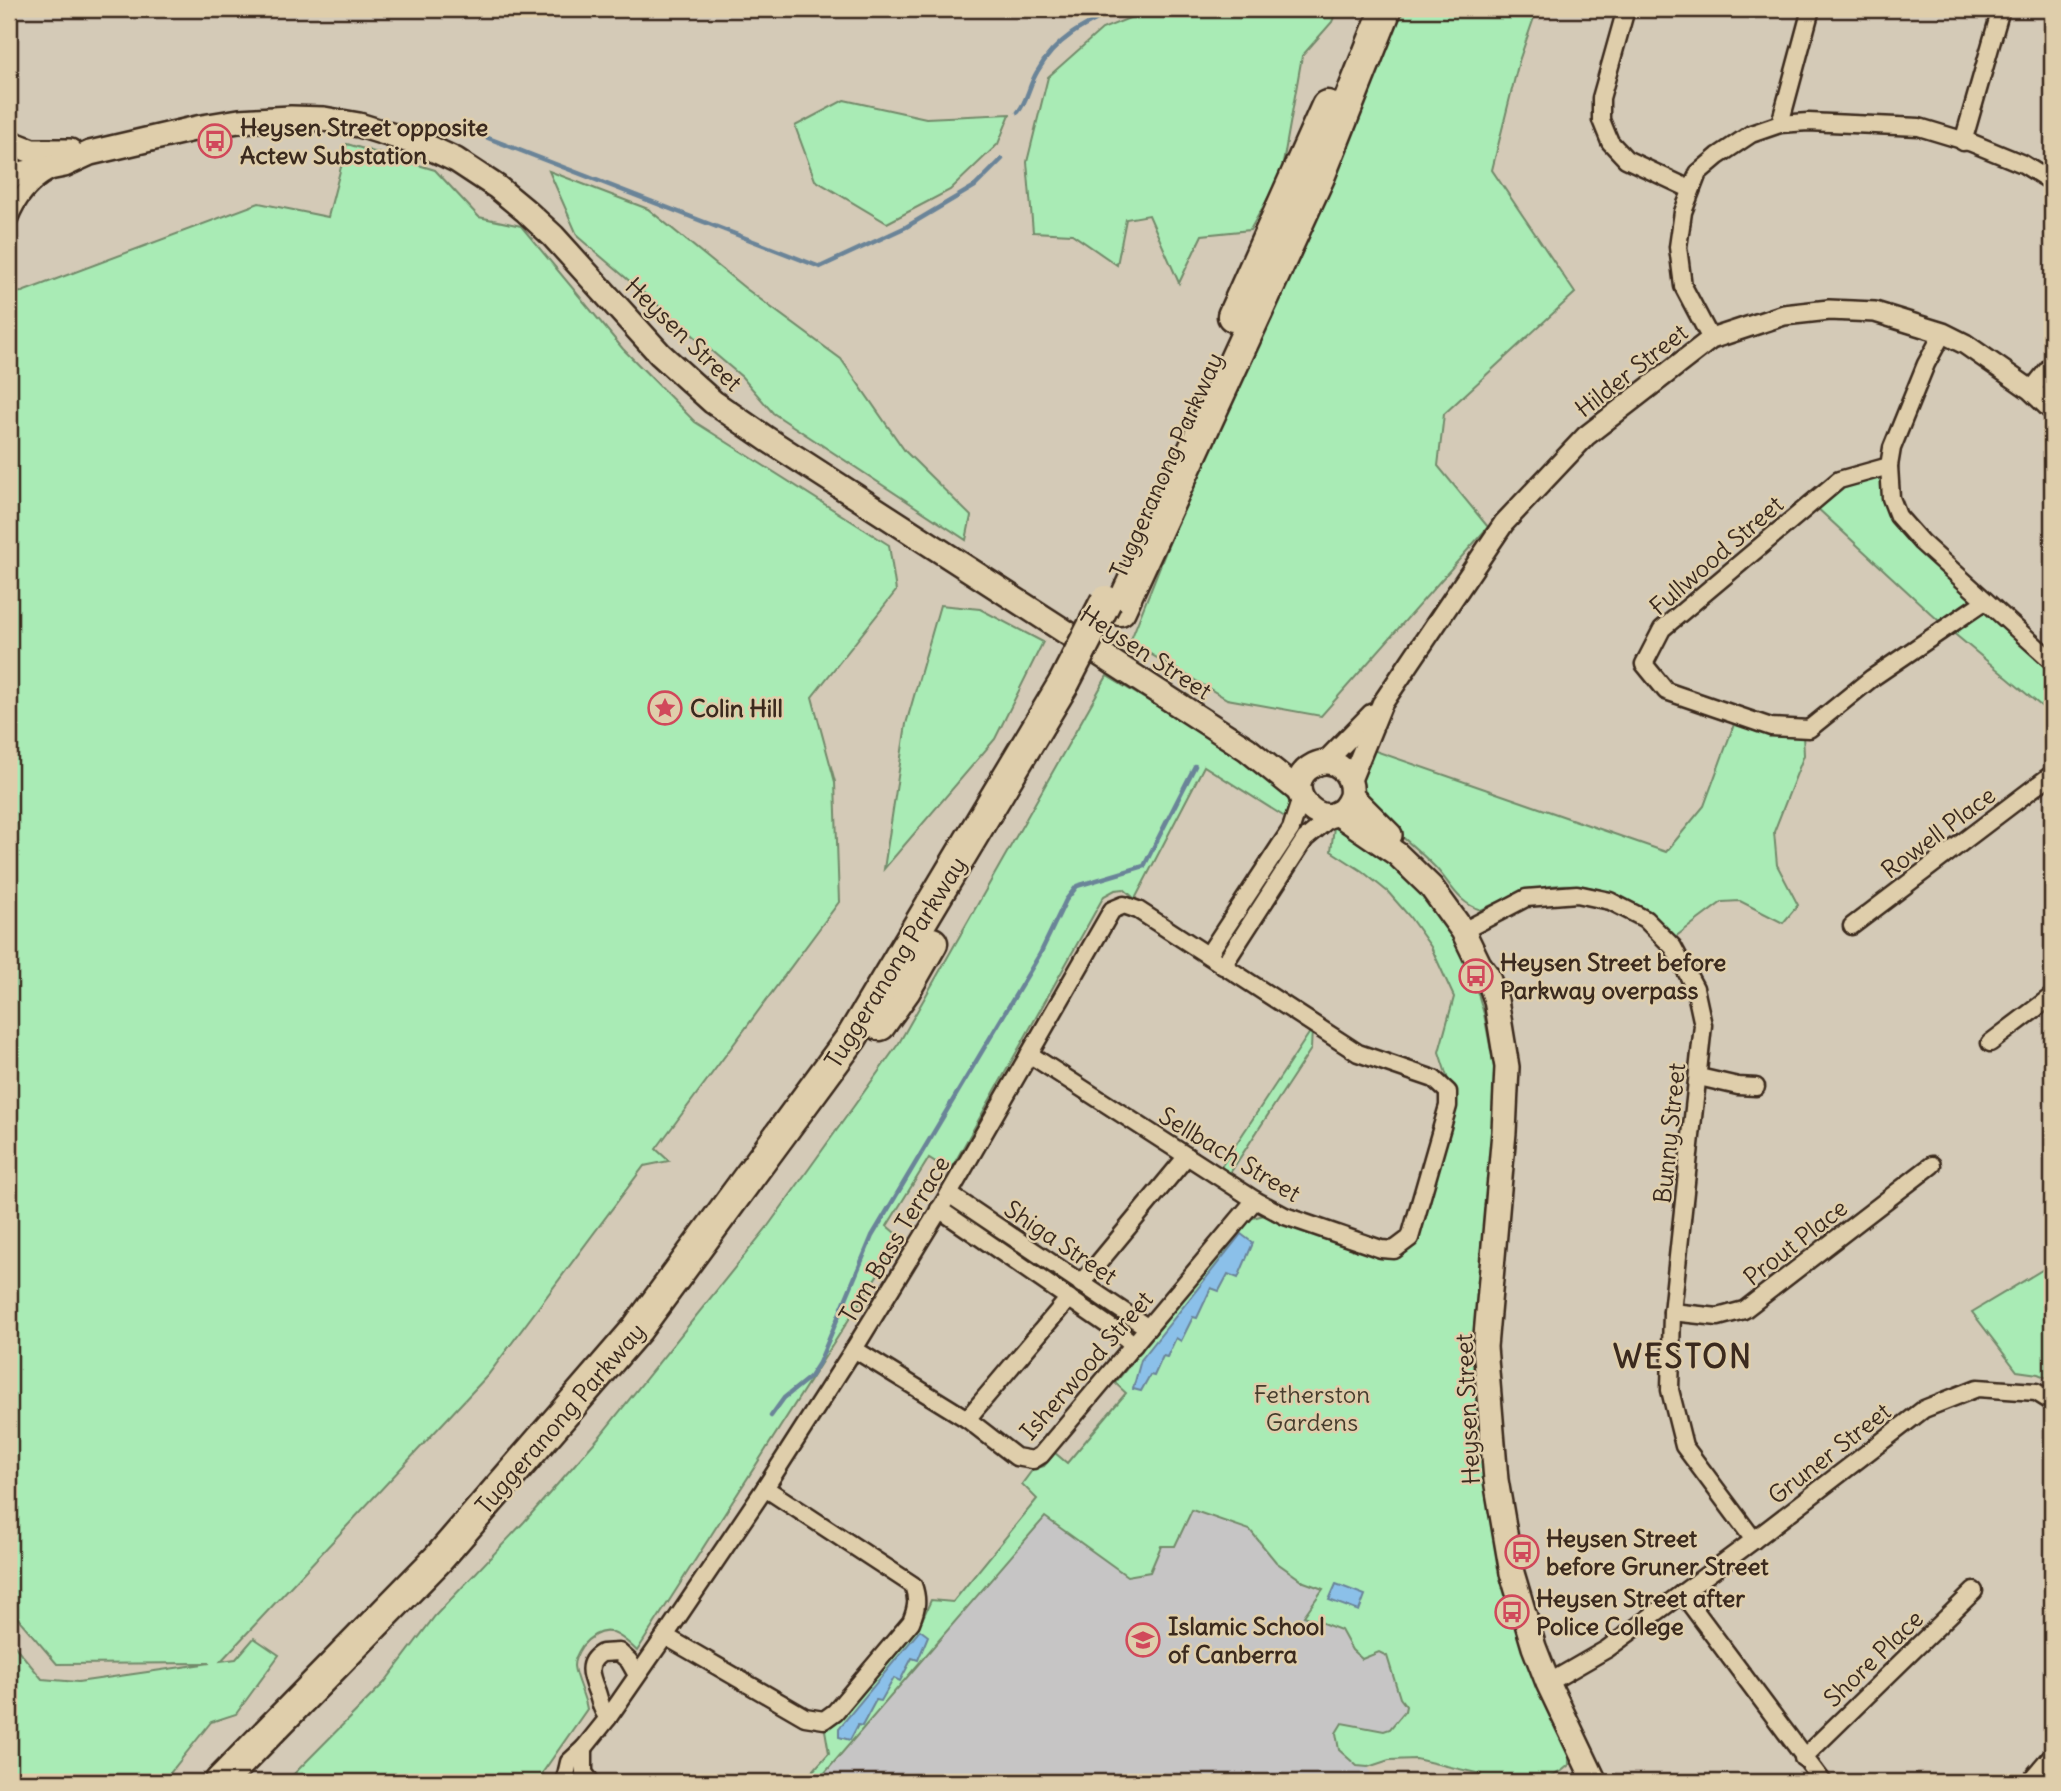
<svg xmlns="http://www.w3.org/2000/svg" width="2061" height="1791" font-family="Delius,sans-serif">
  <rect width="100%" height="100%" fill="#d4cab7"/>
  <filter id="ink" filterUnits="userSpaceOnUse"><feTurbulence type="fractalNoise" baseFrequency=".0143" numOctaves="2"/><feDisplacementMap in="SourceGraphic" scale="14" xChannelSelector="R" yChannelSelector="G"/><feConvolveMatrix kernelMatrix="1 2 1 2 8 2 1 2 1" color-interpolation-filters="sRGB"/></filter>
  <g filter="url(#ink)">
    <polygon fill="#c6c5c5" points="1191,1510 1250,1530 1276,1562 1304,1582 1323,1589 1304,1616 1341,1630 1352,1650 1384,1653 1387,1656 1400,1698 1406,1706 1405,1711 1390,1729 1384,1731 1342,1723 1357,1766 1368,1767 1374,1782 817,1782 1045,1517 1127,1576 1150,1572 1161,1546 1175,1545"/>
    <g fill="#a9ebb5" stroke="#728a6a" stroke-width="2">
      <polygon points="1152,9 1337,9 1332,22 1302,56 1281,175 1250,230 1202,235 1179,283 1149,215 1126,219 1117,265 1072,234 1033,232 1027,162 1048,77 1102,29"/>
      <polygon points="1388,9 1537,9 1519,61 1492,170 1575,293 1444,414 1438,466 1488,527 1321,716 1227,699 1130,642 1261,311"/>
      <polygon points="844,100 926,118 1010,114 998,144 950,190 887,223 815,180 795,126"/>
      <polygon points="347,144 435,170 479,217 521,226 623,349 695,422 889,545 896,591 812,697 835,782 839,902 656,1149 669,1161 644,1166 488,1375 221,1661 236,1659 254,1638 279,1655 236,1714 211,1722 163,1782 9,1782 9,1639 42,1679 78,1682 210,1663 57,1664 9,1608 9,293 22,292 259,203 328,217"/>
      <polygon points="549,171 648,209 745,288 841,359 905,451 971,516 966,540 773,413 742,377 578,237"/>
      <polygon points="1885,471 1890,509 2052,666 2052,715 1939,621 1814,505 1843,483"/>
      <polygon points="940,605 980,609 1043,642 995,739 884,869 906,724"/>
      <path d="M1107,676L1170,714L1280,785L1291,804L1288,819L1204,766L1135,899L1124,889L1115,890L1104,896L950,1171L929,1158L887,1226L901,1238L637,1651C617,1631 603,1622 582,1646C578,1652 574,1659 574,1666C575,1678 585,1696 587,1709L543,1772L544,1782H286L384,1683L435,1616L524,1522L600,1436L768,1226L899,1043Z"/>
      <path d="M1736,719L1803,735L1804,755L1774,832L1777,865L1798,905L1783,923L1740,901L1722,902L1675,937C1606,878 1564,869 1481,910C1456,902 1451,883 1434,866C1409,841 1382,820 1354,798L1367,748L1666,852L1704,806Z"/>
      <path d="M1334,827L1348,830L1407,875L1441,915L1470,966L1484,1014L1496,1077L1477,1315L1484,1477L1500,1559L1520,1634L1569,1756V1765C1545,1788 1511,1782 1480,1782L1481,1774L1416,1759L1389,1760L1368,1767L1357,1766L1339,1750L1336,1733L1342,1723L1384,1731L1390,1729L1405,1711L1406,1706L1400,1698L1387,1656L1379,1652L1362,1659L1352,1650L1341,1630L1304,1616L1323,1589L1304,1582L1276,1562L1250,1530L1192,1510L1175,1546H1161L1150,1572L1127,1576L1045,1517L817,1782H803L829,1753L825,1730L922,1620L931,1600L953,1602L1037,1499L1022,1484L1033,1469L1044,1466L1055,1453L1067,1463L1126,1393L1115,1383L1249,1219L1264,1215L1284,1220L1395,1255L1406,1251L1416,1237L1451,1089L1439,1052L1454,997L1431,947L1409,916L1388,892L1362,871L1331,851Z"/>
      <polygon points="1312,1029 1311,1049 1228,1176 1219,1170"/>
      <polygon points="2047,1267 2052,1279 2052,1380 2038,1374 2017,1371 1972,1312"/>
    </g>
    <g fill="#8bc0e9" stroke="#6b8498" stroke-width="2">
      <polygon points="1241,1234 1253,1243 1238,1278 1228,1274 1219,1291 1211,1288 1197,1318 1193,1317 1181,1341 1176,1338 1167,1357 1163,1356 1154,1376 1150,1375 1141,1391 1133,1389 1141,1360"/>
      <polygon points="1336,1584 1365,1595 1359,1611 1329,1600"/>
      <polygon points="920,1630 928,1636 918,1660 912,1658 900,1681 894,1678 881,1701 876,1700 862,1726 858,1725 850,1740 839,1737 839,1728"/>
    </g>
    <g fill="none" stroke-linecap="round" stroke-linejoin="round">
      <g stroke="#6b8498" stroke-width="4.5">
        <path d="M1018,112C1027,102 1029,85 1037,72C1056,38 1084,25 1118,9"/>
        <polyline points="465,129 820,267 906,227 975,186 1002,159"/>
        <polyline points="771,1416 784,1398 810,1377 819,1363 872,1236 1040,954 1066,900 1077,886 1144,866 1195,766"/>
      </g>
      <defs>
        <g id="minor">
          <polyline points="1626,9 1601,98 1601,120 1610,142 1626,159 1690,189"/>
          <polyline points="1780,124 1811,9"/>
          <polyline points="1963,142 2001,9"/>
          <path d="M9,219C17,198 29,183 49,172"/>
          <polyline points="1943,333 1926,364 1892,448 1889,466 1891,498 1898,516 1921,542 2052,661"/>
          <polyline points="1711,339 1683,286 1678,247 1683,212 1698,173 1718,156 1751,134 1780,124 1808,122 1919,127 1972,143 2023,164 2052,182"/>
          <polyline points="2031,390 2052,364"/>
          <polyline points="1889,466 1839,480 1662,629 1644,664 1666,691 1771,727 1809,729 1872,678 1985,601"/>
          <polyline points="1852,926 2052,774"/>
          <polyline points="1463,931 1526,898 1577,894 1610,901 1645,919 1673,947 1695,988 1703,1025 1672,1312 1670,1390 1684,1446 1754,1540"/>
          <polyline points="1208,955 1291,829 1301,798"/>
          <polyline points="1223,966 1305,839 1335,814"/>
          <polyline points="1990,1043 2052,996"/>
          <polyline points="1699,1077 1738,1086 1756,1087"/>
          <polyline points="949,1194 1148,1328"/>
          <polyline points="939,1209 1122,1335 1134,1345"/>
          <polyline points="1081,1284 1187,1156"/>
          <polyline points="1672,1312 1718,1317 1744,1310 1932,1165"/>
          <polyline points="854,1349 967,1419 1016,1457 1033,1460 1041,1455 1255,1200"/>
          <polyline points="967,1419 1069,1298"/>
          <polyline points="1682,1593 1823,1782"/>
          <path d="M665,1636L805,1717L824,1720L835,1712L911,1622C917,1608 918,1599 913,1585L765,1488"/>
          <polyline points="1548,1683 1607,1649 1754,1540 1924,1409 1977,1388 2036,1392 2052,1402"/>
          <path d="M608,1718C601,1710 600,1701 597,1692C591,1677 584,1663 602,1653L619,1652L629,1661L637,1675"/>
          <polyline points="584,1748 584,1773 591,1782"/>
          <polyline points="1803,1758 1974,1591"/>
          <polyline points="569,1782 566,1775 569,1762 584,1748 608,1718 665,1636 765,1488 854,1349 949,1194 1112,910 1124,905 1138,910 1358,1053 1434,1079 1448,1092 1448,1106 1410,1238 1394,1250 1381,1249 1285,1216 1255,1200 1029,1054"/>
          <polyline points="2029,1782 2052,1755"/>
        </g>
        <g id="tertiary">
          <polyline points="1325,762 1372,714"/>
          <polyline points="1351,780 1382,704 1504,523 1586,436 1711,339 1784,315 1829,310 1875,312 1943,333 1965,344 2031,390 2052,410"/>
        </g>
        <g id="secondary">
          <polyline points="9,142 32,151 70,151"/>
          <polyline points="9,176 64,165 90,153 202,127 239,121 291,118 324,119 359,125 426,146 456,160 497,187 526,211 553,236 660,354 713,402 767,439 1247,749 1299,791"/>
          <path d="M1351,796C1332,846 1271,787 1314,765C1336,754 1354,775 1351,796L1390,835"/>
          <polyline points="1337,813 1397,854 1431,887 1463,931 1479,964 1487,975 1496,1000 1507,1067 1504,1132 1485,1347 1496,1480 1512,1573 1534,1647 1548,1683 1595,1782"/>
        </g>
        <g id="motorway">
          <polyline points="1233,316 1327,106"/>
          <polyline points="1120,610 1319,177 1386,9"/>
          <polyline points="880,1025 905,990 932,943"/>
          <polyline points="220,1782 439,1558 637,1329 852,1037 1064,683"/>
        </g>
      </defs>
      <use href="#minor" stroke="#3b2a1e" stroke-width="21"/>
      <use href="#tertiary" stroke="#3b2a1e" stroke-width="24"/>
      <use href="#secondary" stroke="#3b2a1e" stroke-width="28"/>
      <use href="#motorway" stroke="#3b2a1e" stroke-width="35"/>
      <use href="#minor" stroke="#dfceab" stroke-width="16"/>
      <use href="#tertiary" stroke="#dfceab" stroke-width="19"/>
      <use href="#secondary" stroke="#dfceab" stroke-width="23"/>
      <use href="#motorway" stroke="#dfceab" stroke-width="30"/>
      <defs>
        <polyline id="motorway-bridge" points="1064,683 1106,601"/>
      </defs>
      <use href="#motorway-bridge" stroke="#3b2a1e" stroke-width="35" stroke-linecap="butt"/>
      <use href="#motorway-bridge" stroke="#dfceab" stroke-width="30"/>
    </g>
  </g>
  <defs>
    <symbol id="bus-ring" viewBox="-11 -11 22 22"><circle r="9.5" fill="#dfceab" stroke="#d1495b" stroke-width="1.5"/><path d="M-5-6H5V4H4V6H2V4H-2V6H-4V4H-5ZM-3.5-4V0h7V-4ZM-3.5 1.2v1.5H-2V1.2ZM2 1.2v1.5H3.5V1.2Z" fill="#d1495b"/></symbol>
    <symbol id="sight-ring" viewBox="-11 -11 22 22"><circle r="9.5" fill="#dfceab" stroke="#d1495b" stroke-width="1.5"/><path d="M0-6L1.8-2.2L6-1.7L2.9 1.2L3.7 5.4L0 3.3L-3.7 5.4L-2.9 1.2L-6-1.7L-1.8-2.2Z" fill="#d1495b"/></symbol>
    <symbol id="school-ring" viewBox="-11 -11 22 22"><circle r="9.5" fill="#dfceab" stroke="#d1495b" stroke-width="1.5"/><path d="M0-5L7-2L0 1L-7-2ZM-4 1L0 2.5L4 1V4Q0 6-4 4Z" fill="#d1495b"/></symbol>
  </defs>
  <g fill-rule="evenodd">
    <use href="#bus-ring" x="196" y="122" width="38" height="38"/>
    <use href="#sight-ring" x="646" y="689" width="38" height="38"/>
    <use href="#bus-ring" x="1457" y="957" width="38" height="38"/>
    <use href="#bus-ring" x="1503" y="1533" width="38" height="38"/>
    <use href="#bus-ring" x="1493" y="1593" width="38" height="38"/>
    <use href="#school-ring" x="1124" y="1621" width="38" height="38"/>
  </g>
  <g text-anchor="middle" dominant-baseline="central" stroke-width="5" stroke-linejoin="round" paint-order="stroke">
    <g font-size="24" font-weight="bold" fill="#3b2a1e" stroke="#dfceab" text-anchor="start">
      <text x="240" y="127">Heysen Street opposite<tspan x="240" dy="28">Actew Substation</tspan></text>
      <text x="690" y="708">Colin Hill</text>
      <text x="1500" y="962">Heysen Street before<tspan x="1500" dy="28">Parkway overpass</tspan></text>
      <text x="1546" y="1538">Heysen Street<tspan x="1546" dy="28">before Gruner Street</tspan></text>
      <text x="1536" y="1598">Heysen Street after<tspan x="1536" dy="28">Police College</tspan></text>
      <text x="1168" y="1626">Islamic School<tspan x="1168" dy="28">of Canberra</tspan></text>
    </g>
    <g font-size="24" fill="#3b2a1e" stroke="#dfceab">
      <text transform="translate(684 334) rotate(44)">Heysen Street</text>
      <text transform="translate(1631 370) rotate(-38)">Hilder Street</text>
      <text transform="translate(1166 465) rotate(-66)">Tuggeranong Parkway</text>
      <text transform="translate(1716 555) rotate(-41)">Fullwood Street</text>
      <text transform="translate(1146 652) rotate(33)">Heysen Street</text>
      <text transform="translate(1938 832) rotate(-37)">Rowell Place</text>
      <text transform="translate(895 962) rotate(-58)">Tuggeranong Parkway</text>
      <text transform="translate(1669 1133) rotate(-84)">Bunny Street</text>
      <text transform="translate(1230 1154) rotate(31)">Sellbach Street</text>
      <text transform="translate(894 1239) rotate(-59)">Tom Bass Terrace</text>
      <text transform="translate(1061 1242) rotate(34)">Shiga Street</text>
      <text transform="translate(1795 1242) rotate(-38)">Prout Place</text>
      <text transform="translate(1086 1365) rotate(-49)">Isherwood Street</text>
      <text transform="translate(1467 1409) rotate(-93)">Heysen Street</text>
      <text transform="translate(560 1418) rotate(-49)">Tuggeranong Parkway</text>
      <text transform="translate(1829 1453) rotate(-38)">Gruner Street</text>
      <text transform="translate(1873 1658) rotate(-44)">Shore Place</text>
    </g>
    <g font-size="24" fill="#463d2d" stroke="#dfceab">
      <text x="1312" y="1394">Fetherston<tspan x="1312" dy="28">Gardens</tspan></text>
    </g>
    <g font-size="32" font-weight="bold" letter-spacing="2" fill="#3b2a1e" stroke="#dfceab">
      <text x="1683" y="1356">WESTON</text>
    </g>
  </g>
  <rect width="2061" height="1791" fill="none" stroke="#dfceab" stroke-width="35"/>
  <rect x="18" y="18" width="2026" height="1756" fill="none" stroke="#3b2a1e" stroke-width="2.5" filter="url(#ink)"/>
</svg>
